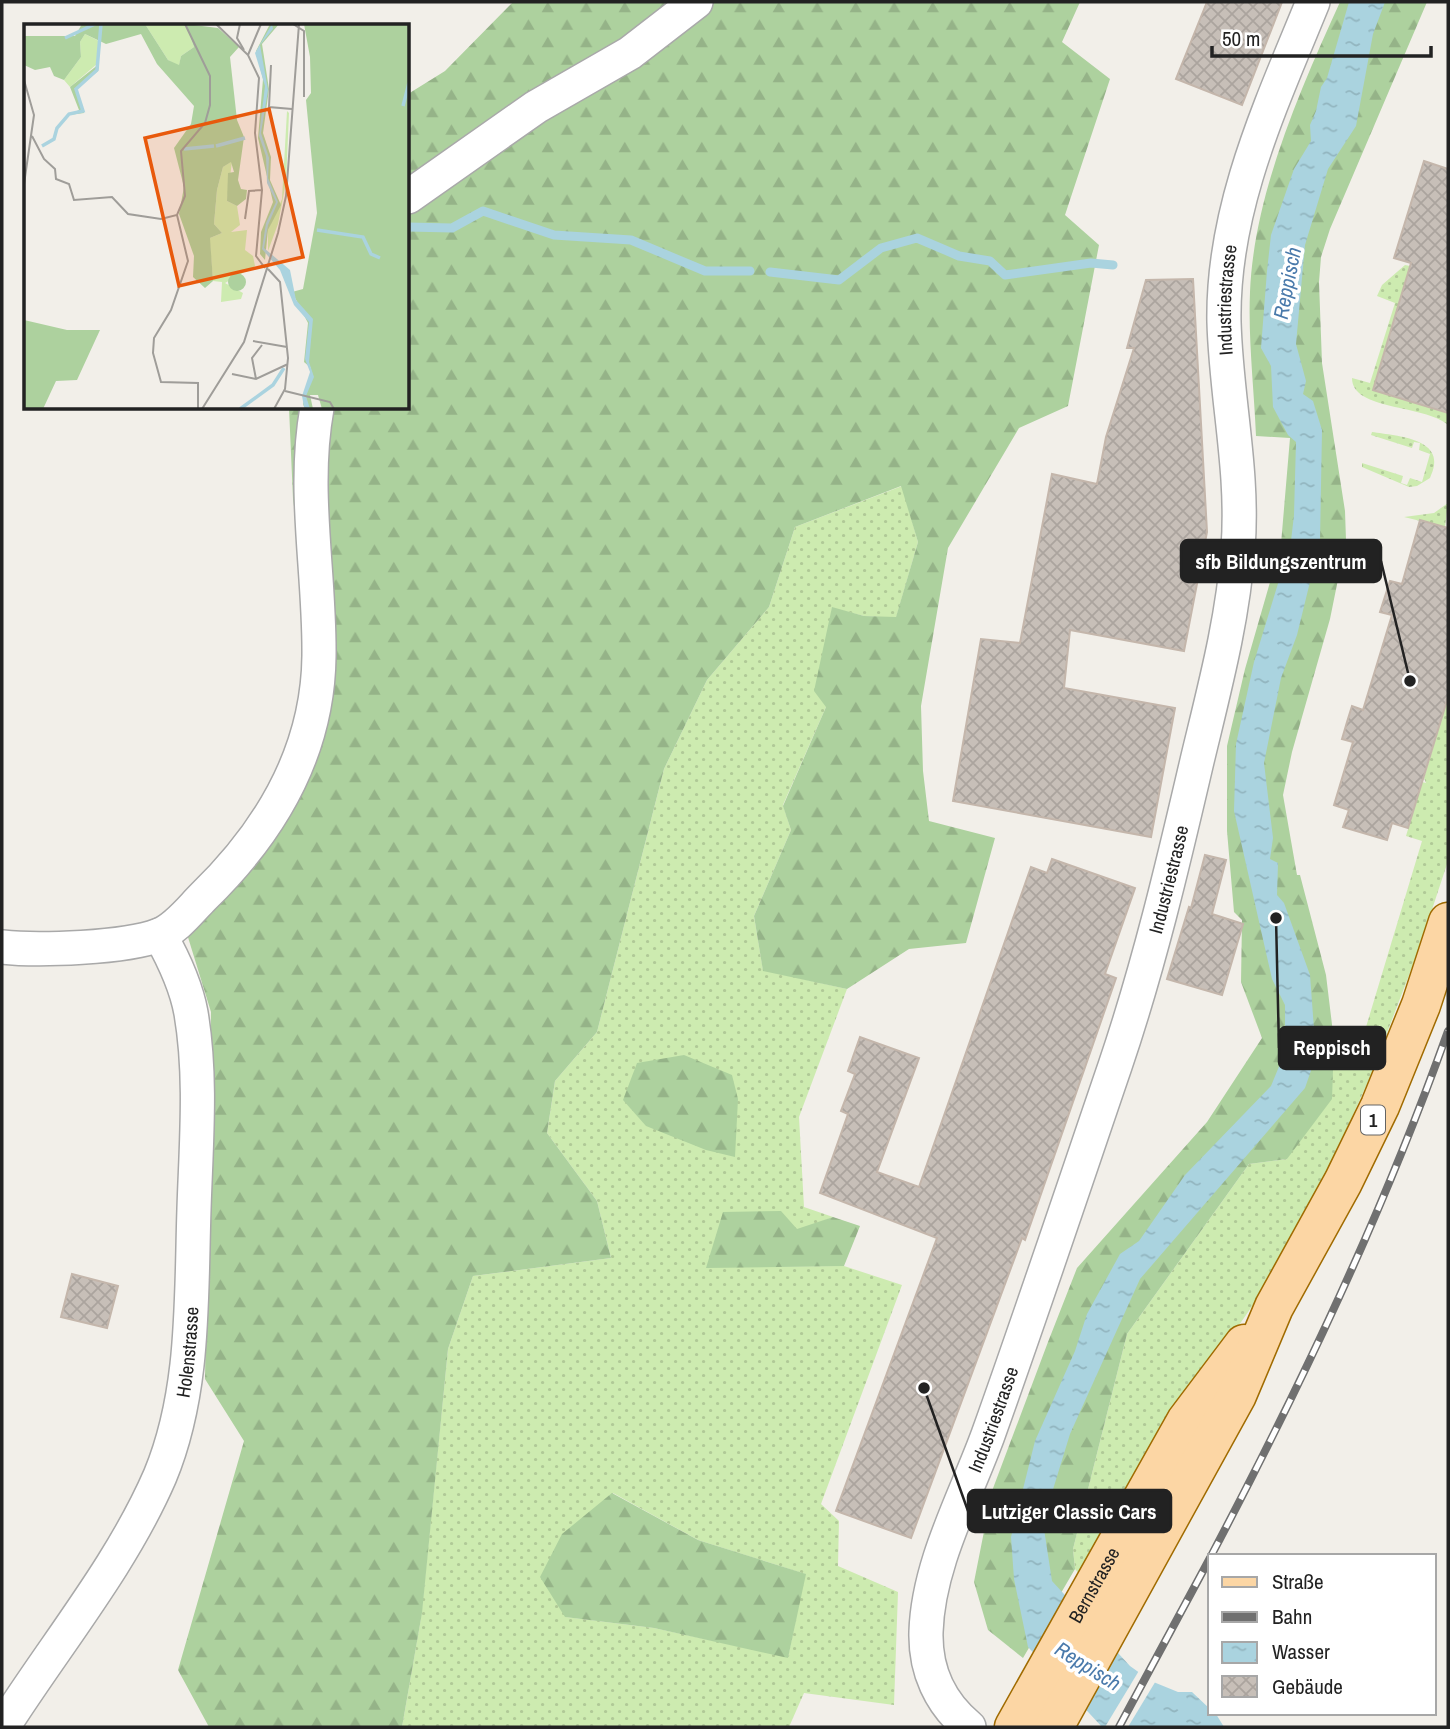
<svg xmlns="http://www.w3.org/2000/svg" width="1450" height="1729" font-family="'Archivo Narrow',sans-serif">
  <defs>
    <pattern id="grass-dots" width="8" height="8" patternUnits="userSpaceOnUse" patternTransform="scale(1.75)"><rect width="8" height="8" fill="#cdebb0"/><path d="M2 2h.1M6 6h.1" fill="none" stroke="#b0c997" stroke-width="1.8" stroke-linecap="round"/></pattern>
    <pattern id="forest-firs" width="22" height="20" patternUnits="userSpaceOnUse" patternTransform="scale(1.75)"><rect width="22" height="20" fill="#add19e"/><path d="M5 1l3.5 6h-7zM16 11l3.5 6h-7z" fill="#95b388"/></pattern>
    <pattern id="water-ripples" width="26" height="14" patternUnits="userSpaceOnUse" patternTransform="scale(1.75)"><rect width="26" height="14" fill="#aad3df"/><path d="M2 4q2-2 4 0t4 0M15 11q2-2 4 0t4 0" fill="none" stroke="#92b5bf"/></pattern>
    <pattern id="building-cross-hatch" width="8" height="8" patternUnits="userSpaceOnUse" patternTransform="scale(1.75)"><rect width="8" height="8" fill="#c7bfb8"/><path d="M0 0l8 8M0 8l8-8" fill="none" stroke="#aba49e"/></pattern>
  </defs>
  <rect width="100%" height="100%" fill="#f2efe9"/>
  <g fill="url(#grass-dots)" fill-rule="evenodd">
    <path d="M1405,265L1410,266L1373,390L1448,413V425C1424,404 1352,411 1352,378L1370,383L1395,303L1377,296L1382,285Z"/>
    <path d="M1372,432C1397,436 1450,438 1430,478L1417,486L1409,487L1362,467V463L1403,476L1401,483L1407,485L1410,478L1422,482L1430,454L1419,450L1420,443L1414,442L1412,448L1371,435Z"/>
    <path d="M902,486L918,542L896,618L864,616L832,608L826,707L783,805L791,830L754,916L763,970L847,989L799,1117L804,1207L833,1217L707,1267L844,1266L902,1285L821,1504L839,1521L838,1566L898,1592L894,1705L804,1693L789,1727H402L421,1618L448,1349L473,1276L611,1258L597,1201L547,1133L555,1081L597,1032L664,769L707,680L769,607L795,527ZM613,1493L698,1540L805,1574L788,1657L654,1628L566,1617Z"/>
    <polygon points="1448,503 1445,527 1404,517 1434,513"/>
    <polygon points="1448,697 1448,861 1419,949 1370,1077 1322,1184 1255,1302 1143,1464 1079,1574 1075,1569 1073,1549 1127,1334 1249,1164 1287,1159 1334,1041 1333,1029 1363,1037 1422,841 1406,836 1422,782 1426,783 1424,778"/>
  </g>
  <g fill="url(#forest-firs)">
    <polygon points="513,2 1080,2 1062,42 1110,79 1065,215 1099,245 1068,406 1019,428 948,548 921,706 923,771 929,821 995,838 966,943 909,949 847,989 763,971 754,916 791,830 783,806 826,707 814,691 832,607 864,616 896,617 918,542 901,486 795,527 769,607 707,680 664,769 597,1032 555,1081 547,1133 597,1201 611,1258 473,1276 448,1349 422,1613 402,1727 209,1727 178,1670 244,1441 205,1379 211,1012 187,934 237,855 306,716 314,651 293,499 289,408 408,408 408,94 445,71"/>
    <path d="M1340,2H1427L1330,229L1321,257L1319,282L1322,363L1345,511L1346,540L1330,619L1292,752L1283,795L1297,875H1300L1326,975L1334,1041L1332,1099L1287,1159L1249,1164L1127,1334L1073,1549L1075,1569L1023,1658L988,1630L974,1582L992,1491L1048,1342L1077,1268L1207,1122L1262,1038L1241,982L1242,920L1234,912L1227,831V746L1245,669L1281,544L1290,438L1256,436C1254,388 1248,339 1250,292C1254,194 1300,90 1340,2Z"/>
    <polygon points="684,1055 732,1075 738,1099 735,1157 706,1150 646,1126 623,1100 637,1063"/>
    <polygon points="781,1211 797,1229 833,1217 860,1226 844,1266 706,1268 723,1212"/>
    <polygon points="612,1493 698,1540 806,1574 788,1658 654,1628 565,1617 540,1577 562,1534"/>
  </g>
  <polygon fill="url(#water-ripples)" points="1349,2 1385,2 1373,34 1356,126 1328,169 1305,245 1296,344 1306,381 1303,394 1313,401 1322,430 1320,541 1297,635 1281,678 1264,763 1273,838 1270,859 1278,863 1277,895 1284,903 1310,975 1316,1056 1305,1088 1140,1279 1070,1434 1047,1509 1044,1529 1052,1581 1130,1666 1151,1681 1178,1692 1192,1692 1210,1709 1210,1713 1216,1714 1224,1727 1102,1727 1028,1647 1014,1579 1011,1537 1035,1441 1075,1351 1087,1314 1120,1254 1139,1241 1185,1175 1271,1086 1285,1052 1285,1005 1272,979 1234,811 1236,744 1254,662 1291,541 1294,515 1296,442 1288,435 1273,407 1271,366 1261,348 1267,271 1271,235 1294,169 1311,141 1310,125 1316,111 1321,87 1327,78"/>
  <polygon fill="#f2efe9" points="1140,1669 1157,1679 1128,1727 1105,1727"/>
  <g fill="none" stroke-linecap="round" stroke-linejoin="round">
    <g stroke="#aad3df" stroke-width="9">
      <polyline points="408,227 452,228 483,211 554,235 631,240 705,271 750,271"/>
      <polyline points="770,272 839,280 881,248 917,238 959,256 990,261 1005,275 1091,263 1113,265"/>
    </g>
  </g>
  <g fill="url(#building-cross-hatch)" stroke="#c4b6ab" stroke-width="2">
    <polygon points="1207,2 1282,2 1242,105 1176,79"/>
    <polygon points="1424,161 1448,169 1448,413 1373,390 1411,263 1394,258"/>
    <polygon points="1193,279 1207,532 1184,651 1070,630 1064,688 1175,708 1151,837 953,801 981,639 1020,643 1052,474 1097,484 1106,437 1134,348 1127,348 1146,280"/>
    <polygon points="1420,520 1448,528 1448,697 1408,828 1392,823 1387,840 1343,827 1349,810 1334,805 1353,742 1342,739 1347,722 1352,706 1363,710 1392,615 1380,612 1390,581 1402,584"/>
    <polygon points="1205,855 1226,860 1212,914 1243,924 1222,995 1167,979 1189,907 1191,908"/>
    <polygon points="1052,859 1135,888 1105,974 1116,978 1025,1240 1022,1238 911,1538 836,1511 937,1238 820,1193 848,1114 841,1111 855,1074 848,1071 860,1037 919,1058 877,1172 919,1187 1031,867 1047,873"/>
    <polygon points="72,1274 118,1286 107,1328 61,1317"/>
  </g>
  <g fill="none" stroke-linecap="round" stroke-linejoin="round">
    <defs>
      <g id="street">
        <polyline points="408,197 536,107 630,53 696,2"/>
        <path d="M2,947C38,951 126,948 159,935C176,929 191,909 203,897C270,832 318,752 319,656C320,572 302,491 317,408"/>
        <path id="s1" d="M3,1727C55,1645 121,1566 160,1476C195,1392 191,1298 194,1209C196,1145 202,1077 191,1013C186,985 174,960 160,935"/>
        <path id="s2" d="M969,1727C940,1703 925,1670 926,1632C928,1564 965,1498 988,1435C1032,1312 1073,1189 1115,1066C1149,966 1173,864 1197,761C1214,690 1233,620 1238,548C1244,471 1226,398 1224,322C1222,208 1271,105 1313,2"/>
      </g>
      <g id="primary">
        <path id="s3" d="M1014,1727L1186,1421L1244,1344"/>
        <polyline points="1054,1727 1237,1395 1274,1307 1343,1182 1380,1106 1421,1005 1448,922"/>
      </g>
    </defs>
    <use href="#street" stroke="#a9a9a9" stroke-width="36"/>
    <use href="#primary" stroke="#a06b00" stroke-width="41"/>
    <use href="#street" stroke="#fff" stroke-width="33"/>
    <use href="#primary" stroke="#fcd6a4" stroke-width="38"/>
    <defs>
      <g id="rail">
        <path d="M1211,1556C1301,1385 1383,1213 1448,1031"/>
        <polyline points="1119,1727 1210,1558"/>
      </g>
    </defs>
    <use href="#rail" stroke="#707070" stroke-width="8"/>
    <use href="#rail" stroke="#fff" stroke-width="5" stroke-dasharray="16" stroke-linecap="butt"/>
  </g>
  <g text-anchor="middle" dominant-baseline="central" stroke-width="7" stroke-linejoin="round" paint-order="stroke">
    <rect fill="#fff" stroke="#646464" stroke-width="2" x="1361" y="1105.5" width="24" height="29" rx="5"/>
    <g font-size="18" font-weight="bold" fill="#222">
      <text x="1373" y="1120">1</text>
    </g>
    <g font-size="19" fill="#222" stroke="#fff">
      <text stroke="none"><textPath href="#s2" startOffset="1488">Industriestrasse</textPath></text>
      <text stroke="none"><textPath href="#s2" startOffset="900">Industriestrasse</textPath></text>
      <text stroke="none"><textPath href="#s1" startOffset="424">Holenstrasse</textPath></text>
      <text stroke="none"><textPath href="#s2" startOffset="332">Industriestrasse</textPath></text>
      <text stroke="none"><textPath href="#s3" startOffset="163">Bernstrasse</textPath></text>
    </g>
    <g font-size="21" font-style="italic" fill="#4a7aab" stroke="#fff">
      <text transform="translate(1287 283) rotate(-79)">Reppisch</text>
      <text transform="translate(1088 1666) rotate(32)">Reppisch</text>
    </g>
  </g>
  <g transform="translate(24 24)">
    <rect width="385" height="385" fill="#f2efe9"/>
    <path d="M121,0H162L170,23L157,32L155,42L144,36ZM61,10L77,18L73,40L46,63L40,56L57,33L56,18ZM263,87L265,89L262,158L254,200L244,227V206L258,175ZM208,137L203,177L213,182L216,201L207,208L223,206L221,226L229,232L231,242L201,259L219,269L217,275L197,278L198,258L189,257L186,220V214L198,209L190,200L193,166L199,143Z" fill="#cdebb0"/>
    <path d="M58,0H121L144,36L155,41L157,32L170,23L162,0L194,4L215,23L206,33L213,96L220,113L214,156L217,165L223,166L222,175L213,182L203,177L204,149L210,148L207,138L199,143L193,166L190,200L198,209L186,214L189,257L181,264L169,253L170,232L155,190L160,163L150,124L167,100L170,82L133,40L117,10L82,20L61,10L56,18L57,33L40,56L30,52L26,43L11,46L0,41V12H51ZM246,0H255L238,20L245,65L239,109L247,133L246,156L257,181L244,206L241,236L236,230L237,208L249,178L234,114L239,55L232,27ZM280,0H385V385H298L294,371H286L289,385H281L279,380L286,353L287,344L280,338L284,299L268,268L279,265L293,189L282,76L287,69L286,33ZM75,40L74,47L53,65L60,89L45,91L55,86L46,63ZM204 258a9 9 0 1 1 18 0a9 9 0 1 1-18 0ZM0,296L43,306H76L53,356L32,357L19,385H0Z" fill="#add19e"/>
    <path d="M248,0L249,5L236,21L244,66L237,109L245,134L244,154L254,178L244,201L240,224L266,246L272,276L289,295L285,338L290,353L282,372L286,385L280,383L278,372L286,348L281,335L285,298L270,281L256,246L238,225L242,199L252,178L243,159L242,132L235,112L241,62L231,29Z" fill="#aad3df"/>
    <path fill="none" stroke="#aad3df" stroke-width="3.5" d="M41,14L71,0M379,82L385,59M18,122L30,115L33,104L45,90L59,87L52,65L73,46L77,0M192,122L221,114M160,125L190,122M293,206L339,213L347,230L356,234M216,385L249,361L260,344"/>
    <path fill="none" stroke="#9f9d99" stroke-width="2" d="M192,0L224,31L235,54L231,109L238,166L232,232L241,244M216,0L213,14L220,26M269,0L280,7V73M224,31L237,0M247,41L245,83L268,85M0,56L10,91L0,160M8,112L20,135L31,145L32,155L45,160L50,176L88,173L104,190L137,195L153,191L161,172L157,127L181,99L186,81V52L161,0M153,191L164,237L147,286L130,314L129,329L137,358L174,359V385M0,192V217M221,195L225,167L238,166M244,245L256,258L264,334L261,365L250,385M229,317L263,323M208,350L232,355L264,340M232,355L228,334L238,321M261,367L306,378L310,385M178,385L220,318L254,209L262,172L275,0"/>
    <path fill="#e8590c" fill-opacity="0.15" stroke="#e8590c" stroke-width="3.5" d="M245,85L279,233L155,262L121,114Z"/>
    <rect width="385" height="385" fill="none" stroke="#222" stroke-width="3.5"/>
  </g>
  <path fill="none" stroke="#222" stroke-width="2.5" d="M1410 681L1381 561M1276 918L1279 1048M924 1388L968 1511"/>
  <g fill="#222" stroke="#fff" stroke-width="2.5">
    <circle cx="1410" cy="681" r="7"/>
    <circle cx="1276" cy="918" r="7"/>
    <circle cx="924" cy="1388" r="7"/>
  </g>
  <g fill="#222" stroke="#222" stroke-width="2.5">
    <rect x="1181" y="540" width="200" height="42" rx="7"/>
    <rect x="1279" y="1027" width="106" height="42" rx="7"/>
    <rect x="968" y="1490" width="203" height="42" rx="7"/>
  </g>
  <g font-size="21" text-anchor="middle" font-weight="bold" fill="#fff">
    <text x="1281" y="569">sfb Bildungszentrum</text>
    <text x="1332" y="1055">Reppisch</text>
    <text x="1069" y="1519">Lutziger Classic Cars</text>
  </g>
  <rect width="1450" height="1729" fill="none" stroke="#222222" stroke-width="7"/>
  <rect x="1208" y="1554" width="228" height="161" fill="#ffffff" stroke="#a7a7a7" stroke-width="2"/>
  <rect x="1222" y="1577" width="35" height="10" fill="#fcd6a4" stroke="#a7a7a7" stroke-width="2"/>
  <text x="1272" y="1589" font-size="21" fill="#222222">Straße</text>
  <rect x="1222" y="1612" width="35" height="10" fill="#707070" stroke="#a7a7a7" stroke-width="2"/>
  <text x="1272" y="1624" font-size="21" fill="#222222">Bahn</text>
  <rect x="1222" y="1642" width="35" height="21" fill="url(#water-ripples)" stroke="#a7a7a7" stroke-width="2"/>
  <text x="1272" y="1659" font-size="21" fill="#222222">Wasser</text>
  <rect x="1222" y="1676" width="35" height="21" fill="url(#building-cross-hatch)" stroke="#a7a7a7" stroke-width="2"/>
  <text x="1272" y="1694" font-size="21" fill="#222222">Gebäude</text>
  <path d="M1212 46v10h219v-10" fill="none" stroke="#222222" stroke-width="3.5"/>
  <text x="1222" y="46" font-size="21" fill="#222222" stroke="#ffffff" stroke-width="5" paint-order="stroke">50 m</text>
</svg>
